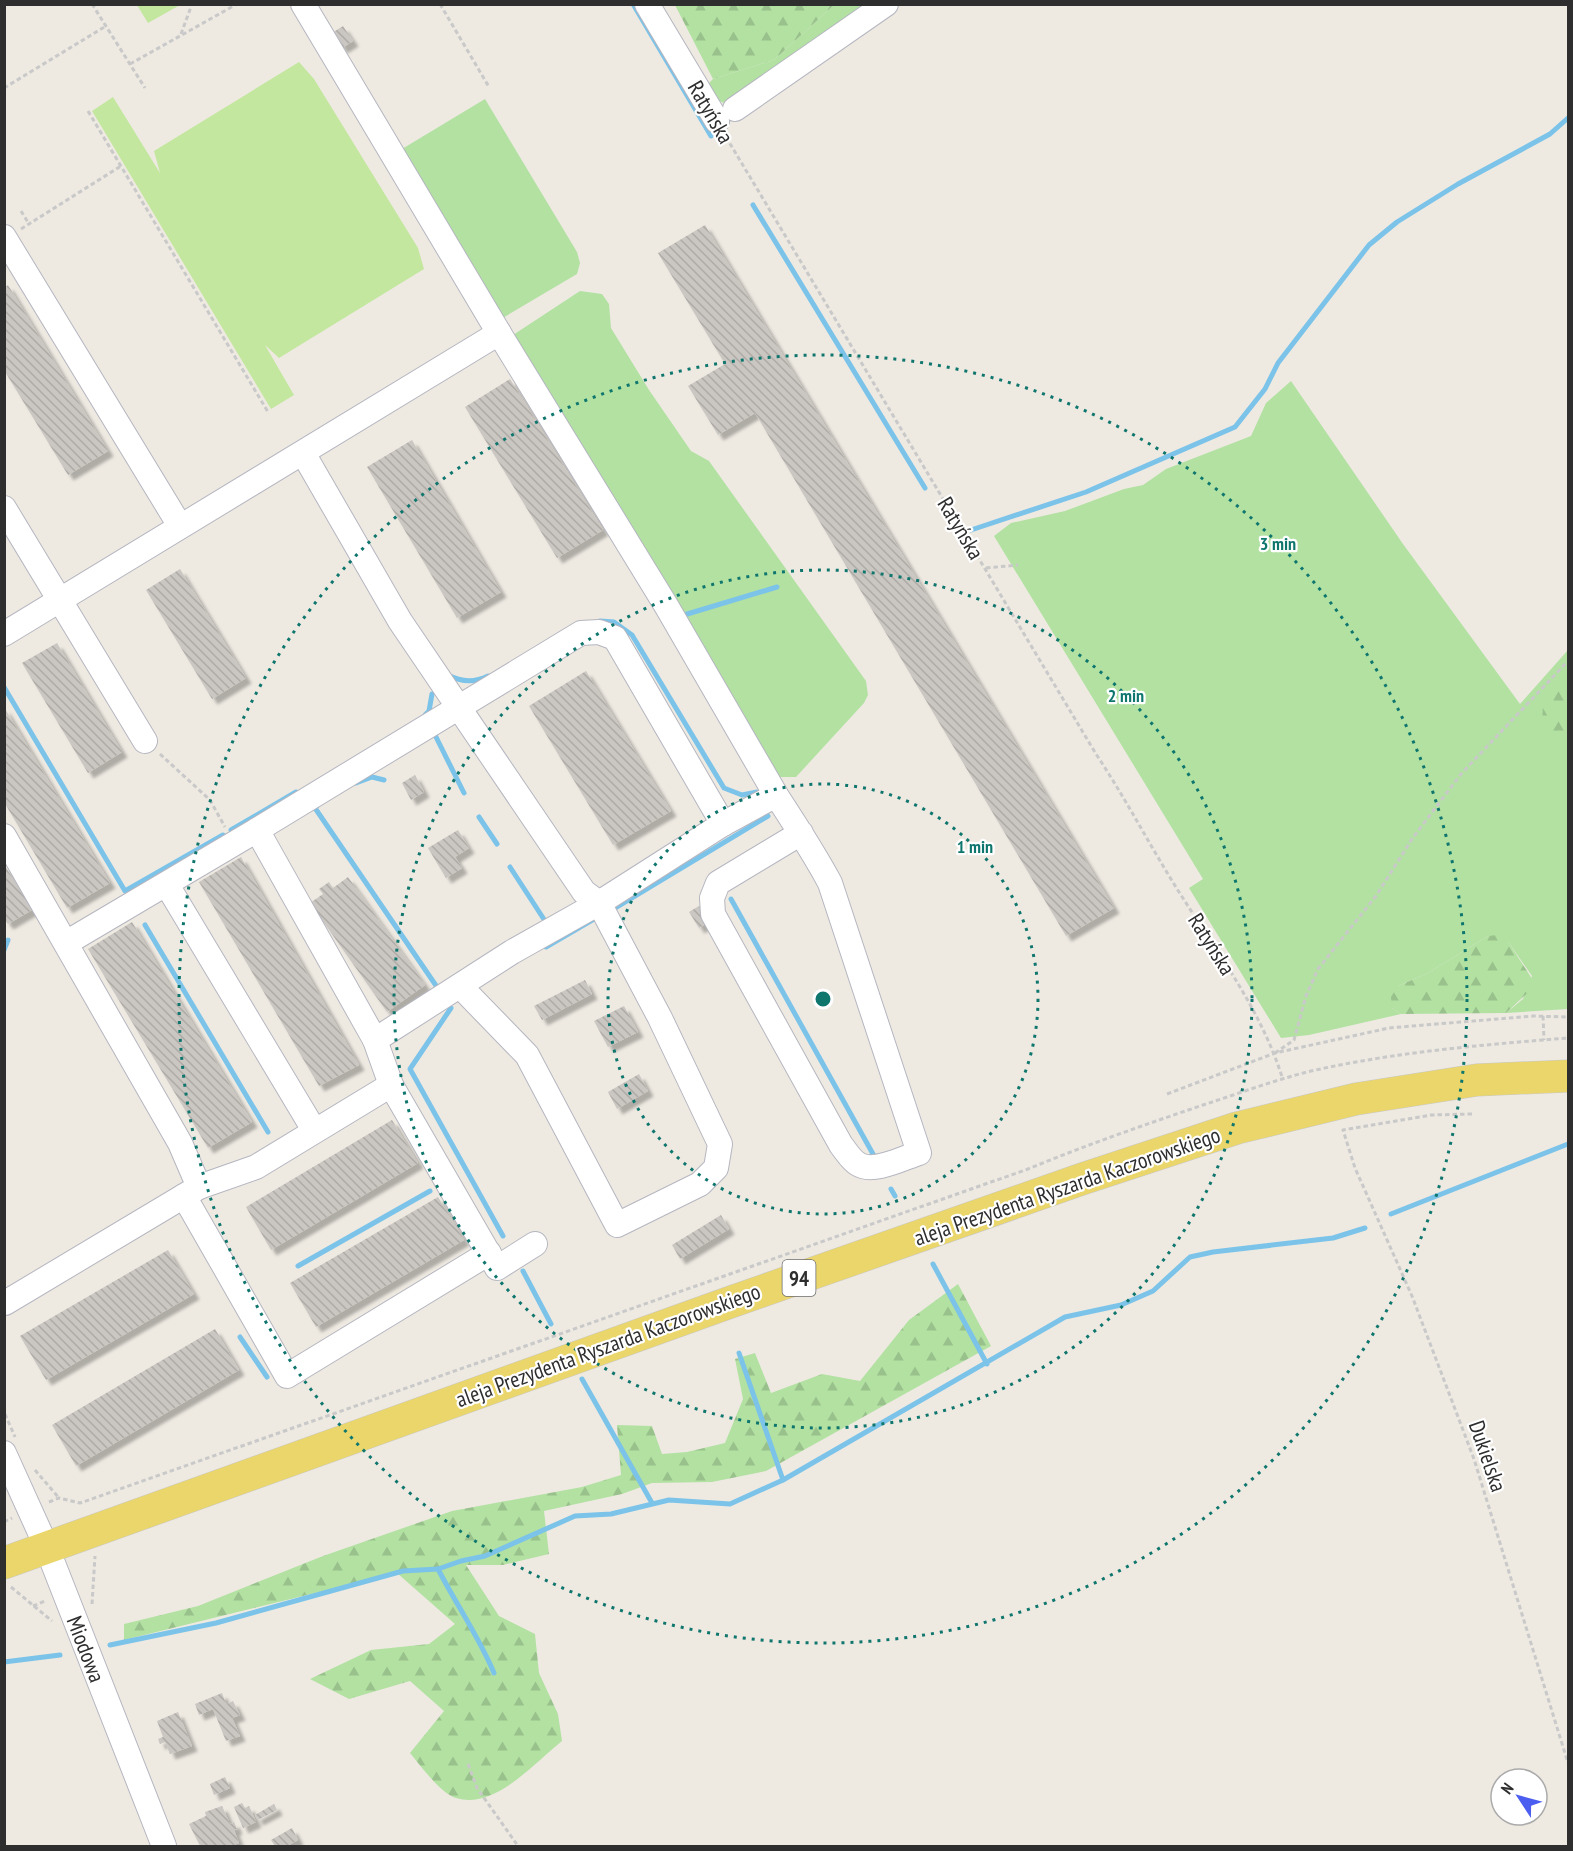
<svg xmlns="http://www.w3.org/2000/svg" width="1573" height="1851" font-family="'PT Sans Narrow',sans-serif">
  <defs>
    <pattern id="forest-firs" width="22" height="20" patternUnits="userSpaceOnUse" patternTransform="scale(1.5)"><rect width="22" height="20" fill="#b2e1a2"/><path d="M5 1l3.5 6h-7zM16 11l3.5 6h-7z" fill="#99c18c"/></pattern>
    <pattern id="building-back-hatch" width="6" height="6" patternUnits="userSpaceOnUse" patternTransform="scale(1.5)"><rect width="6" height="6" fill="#cac6c1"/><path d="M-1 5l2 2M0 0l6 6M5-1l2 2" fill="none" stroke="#aeaaa6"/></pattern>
    <filter id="shadow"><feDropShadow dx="5.5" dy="5.5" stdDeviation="1.5" flood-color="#0004"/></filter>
  </defs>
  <rect width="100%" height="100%" fill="#eeeae2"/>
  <g fill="#b2e1a2">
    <polygon points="834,5 874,5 726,104 711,97 705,87 713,79 774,60"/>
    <polygon points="485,99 577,252 580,263 577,274 501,319 402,149"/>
    <polygon points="580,291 602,294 609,304 611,328 649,390 691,451 709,461 866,681 868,695 864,703 796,777 779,777 513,335"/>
    <polygon points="1291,381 1403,544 1520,704 1568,650 1568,1009 1506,1013 1523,999 1532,976 1509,943 1488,936 1428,973 1398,986 1392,1008 1401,1014 1309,1035 1281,1038 1189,888 1203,879 994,536 1011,523 1065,511 1124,489 1143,485 1166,469 1251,436 1266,403"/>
  </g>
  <g fill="url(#forest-firs)">
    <polygon points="675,5 834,5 774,60 713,79"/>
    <polygon points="1554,688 1565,688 1568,692 1568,745 1553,738 1542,726 1543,704"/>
    <polygon points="1497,935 1509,943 1536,985 1506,1013 1401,1014 1392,1008 1391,997 1398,986 1428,973 1488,936"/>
    <path d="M958,1284L991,1346L766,1471L712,1482L652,1483L622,1494L544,1511L549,1554L503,1565H466L499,1616L535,1634L539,1673L558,1714L562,1741C534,1763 495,1810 456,1798C441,1794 420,1765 410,1753L444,1711L410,1681L349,1699L310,1679L371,1650L429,1644L455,1624L397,1573L124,1640V1624L198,1606L323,1556L452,1511L582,1487L621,1475L617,1425L652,1426L662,1454L687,1452L725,1443L743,1399L735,1359L755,1353L771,1393L822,1374L860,1381L909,1320Z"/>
  </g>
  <g fill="#c3e79e">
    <polygon points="137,5 180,5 148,23"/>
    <polygon points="299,62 314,79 418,248 424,269 279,358 265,345 294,395 271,409 92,111 113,97 160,173 154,151"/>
  </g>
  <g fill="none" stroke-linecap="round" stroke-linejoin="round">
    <g stroke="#7cc3e9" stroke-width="5">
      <polyline points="633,4 711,136"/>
      <polyline points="753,205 925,488"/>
      <polyline points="971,530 1086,492 1235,427 1265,389 1278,363 1369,245 1397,222 1458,184 1550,134 1568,118"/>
      <polyline points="684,615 777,587"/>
      <polyline points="600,621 614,622 632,635 724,788 742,795 757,792"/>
      <path d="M448,675C461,682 474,683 488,676"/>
      <polyline points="4,687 125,891 223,835"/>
      <polyline points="425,715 429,711 432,694"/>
      <polyline points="435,735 464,793"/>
      <polyline points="356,783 372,777 384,780"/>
      <polyline points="319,804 315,808 439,990"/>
      <polyline points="479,817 497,844"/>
      <polyline points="231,830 296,792"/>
      <polyline points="510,867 547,924"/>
      <polyline points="731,899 873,1154"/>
      <polyline points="615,908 768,816"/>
      <polyline points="145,925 268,1132"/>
      <polyline points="546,947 594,919"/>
      <polyline points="4,950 8,940"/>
      <polyline points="451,1008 410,1069 503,1236"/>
      <polyline points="891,1189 895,1196"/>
      <polyline points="1391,1214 1568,1144"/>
      <polyline points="933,1264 987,1364"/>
      <polyline points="298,1266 430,1191"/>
      <polyline points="523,1271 551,1324"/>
      <polyline points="240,1337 267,1377"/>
      <polyline points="739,1353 783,1480"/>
      <polyline points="582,1379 652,1503"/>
      <path d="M438,1569C456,1604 479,1637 494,1673"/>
      <polyline points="110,1645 216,1623 403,1571 438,1569 461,1561 485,1556 575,1516 611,1514 669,1500 730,1504 783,1480 1065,1317 1121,1305 1153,1291 1190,1257 1213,1252 1333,1238 1365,1228"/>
      <polyline points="4,1662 60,1655"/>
    </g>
  </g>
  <g fill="url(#building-back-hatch)" filter="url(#shadow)">
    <polygon points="343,26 353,41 342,48 332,33"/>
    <polygon points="705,225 1114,908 1066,936 755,413 718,435 688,386 725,364 658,253"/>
    <polygon points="8,285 108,451 68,475 4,370 4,288"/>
    <polygon points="510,379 603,530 557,558 465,407"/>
    <polygon points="412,440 501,592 457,618 367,467"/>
    <polygon points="180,569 246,678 212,699 146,590"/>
    <polygon points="57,643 122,752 88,773 22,663"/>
    <polygon points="586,671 671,811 613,845 529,706"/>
    <polygon points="4,707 110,883 67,908 4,802"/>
    <polygon points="415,775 424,792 411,800 402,783"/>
    <polygon points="458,830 469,848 455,857 462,868 446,878 428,848"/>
    <polygon points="241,857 359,1065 319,1086 199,882"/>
    <polygon points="4,864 32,910 8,924 4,919"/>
    <polygon points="348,877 425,985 387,1012 310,903 323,894 319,889 329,882 333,888"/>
    <polygon points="699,906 709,922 699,928 689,912"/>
    <polygon points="132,922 252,1122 208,1148 88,949"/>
    <polygon points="585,980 592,994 542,1020 534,1006"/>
    <polygon points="624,1006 638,1032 608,1047 594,1021"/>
    <polygon points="639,1074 648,1091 617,1109 608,1092"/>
    <polygon points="392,1120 418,1163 271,1250 246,1207"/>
    <polygon points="438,1197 464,1240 316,1327 290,1283"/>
    <polygon points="721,1215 729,1229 680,1259 672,1245"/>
    <polygon points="168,1250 194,1294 46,1380 20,1336"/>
    <polygon points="215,1329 239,1370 76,1466 52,1425"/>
    <polygon points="222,1693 226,1704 233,1701 240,1715 232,1718 240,1736 226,1741 213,1709 199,1715 195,1704"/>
    <polygon points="178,1712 192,1746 170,1754 165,1742 160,1744 158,1739 163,1737 157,1721"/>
    <polygon points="225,1777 230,1788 214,1795 210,1784"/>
    <polygon points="242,1803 245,1808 249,1806 256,1822 243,1828 234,1807"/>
    <polygon points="274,1804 277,1810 258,1820 255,1815"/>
    <polygon points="222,1806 230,1824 234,1822 237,1829 234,1830 239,1843 231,1846 200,1846 189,1824 206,1816 205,1812"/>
    <polygon points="292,1828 298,1840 287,1846 275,1846 271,1840"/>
  </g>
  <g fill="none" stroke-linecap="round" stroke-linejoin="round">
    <defs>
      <g id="minor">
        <polyline points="647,4 717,121"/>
        <polyline points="735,109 886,4"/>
        <polyline points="4,237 180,526"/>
        <polyline points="303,453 400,621 584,892 599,903 660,1018 720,1144 716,1168 700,1184 617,1225 527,1055 460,986"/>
        <polyline points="4,508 145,741"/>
        <polyline points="4,634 499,333 303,4"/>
        <path d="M776,795C795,824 814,853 830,883L919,1153C903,1158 873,1174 858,1164C851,1160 846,1151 841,1145L713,914L712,898L718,883L801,833"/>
        <polyline points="257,830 581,633 599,632 615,638 723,824"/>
        <polyline points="4,836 180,1143 199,1187"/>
        <polyline points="167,885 314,1130"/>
        <polyline points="66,943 257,830 375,1040 391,1085 497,1268 535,1244"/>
        <polyline points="375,1040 512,952 599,903 723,824 776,795 667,607 499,333"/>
        <polyline points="184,1196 287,1376 489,1253"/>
        <polyline points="5,1303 199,1187 256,1167 391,1085"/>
        <polyline points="4,1453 47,1548 164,1846"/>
      </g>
      <polyline id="major" points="4,1563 728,1303 1082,1179 1237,1128 1356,1099 1477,1080 1568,1076"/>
    </defs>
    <use href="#minor" stroke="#b5b6c0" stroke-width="26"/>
    <use href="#major" stroke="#c9c9c9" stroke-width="33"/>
    <g stroke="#c9c9c9" stroke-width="3" stroke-dasharray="4.5 3" stroke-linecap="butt">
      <polyline points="92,4 145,88"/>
      <polyline points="440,4 489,87"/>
      <polyline points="181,34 192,4"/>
      <polyline points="130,64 237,4"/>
      <polyline points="4,88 106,26"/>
      <polyline points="88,111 268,412"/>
      <path d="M726,137L1096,754C1126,799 1150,846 1179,892C1217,952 1262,1011 1283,1080"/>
      <polyline points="21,211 29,224"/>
      <polyline points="21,229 121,166"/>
      <polyline points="986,568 1018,565"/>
      <polyline points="160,754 210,800 225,827"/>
      <polyline points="1543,1016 1544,1040"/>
      <polyline points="1275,1053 1294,1040 1306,996 1318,969 1376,896 1412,839 1461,774 1568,661"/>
      <polyline points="1167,1094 1275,1053 1389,1028 1533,1016 1568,1017"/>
      <polyline points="1472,1114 1431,1115 1343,1130 1355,1168 1412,1296 1474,1459 1568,1763"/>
      <polyline points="5,1414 15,1437"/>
      <polyline points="35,1470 59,1498"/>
      <path d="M49,1502L59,1498L80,1503L1028,1169C1086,1145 1144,1125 1203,1105C1237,1094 1272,1081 1307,1072C1393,1052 1481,1045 1568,1038"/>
      <polyline points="4,1522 12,1518"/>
      <polyline points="11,1587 52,1621"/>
      <polyline points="92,1604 95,1556"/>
      <polyline points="33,1606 45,1601"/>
      <polyline points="468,1764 477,1788 518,1846"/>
    </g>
    <use href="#minor" stroke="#fff" stroke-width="24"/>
    <use href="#major" stroke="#ead66b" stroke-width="32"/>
  </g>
  <g fill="none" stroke="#0f766e" stroke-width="3" stroke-dasharray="3 6">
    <circle cx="823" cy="999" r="215"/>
    <circle cx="823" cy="999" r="429"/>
    <circle cx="823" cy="999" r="644"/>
  </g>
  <g text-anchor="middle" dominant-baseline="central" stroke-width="4.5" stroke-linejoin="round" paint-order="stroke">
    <rect fill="#fff" stroke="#6d6d6d" stroke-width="1.5" x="782.5" y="1260" width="33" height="36" rx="4.5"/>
    <g font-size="21" font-weight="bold" fill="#2e2e2e">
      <text x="799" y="1278">94</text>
    </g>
    <g font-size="22" fill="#2e2e2e" stroke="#fff">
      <text transform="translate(711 112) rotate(60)">Ratyńska</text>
      <text transform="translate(961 528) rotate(59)">Ratyńska</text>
      <text transform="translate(1212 944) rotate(58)">Ratyńska</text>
      <text transform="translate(1067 1186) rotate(-19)">aleja Prezydenta Ryszarda Kaczorowskiego</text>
      <text transform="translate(608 1345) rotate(-20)">aleja Prezydenta Ryszarda Kaczorowskiego</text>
      <text transform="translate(1488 1456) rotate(71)">Dukielska</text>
      <text transform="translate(86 1649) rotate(69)">Miodowa</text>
    </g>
  </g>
  <circle cx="823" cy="999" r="9" fill="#0f766e" stroke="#fff" stroke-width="3"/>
  <g font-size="18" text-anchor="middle" font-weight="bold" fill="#0f766e" stroke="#fff" stroke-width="4.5" stroke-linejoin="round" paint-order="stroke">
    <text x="1278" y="550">3 min</text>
    <text x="1126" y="702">2 min</text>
    <text x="975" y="853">1 min</text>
  </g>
  <rect width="1573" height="1851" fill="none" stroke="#2e2e2e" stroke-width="12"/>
  <g transform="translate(1519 1797) rotate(306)"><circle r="28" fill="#ffffff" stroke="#ababab" stroke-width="1.5"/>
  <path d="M0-4.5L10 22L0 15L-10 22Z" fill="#4c5ef0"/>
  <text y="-9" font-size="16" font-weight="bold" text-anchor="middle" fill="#2e2e2e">N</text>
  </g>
</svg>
